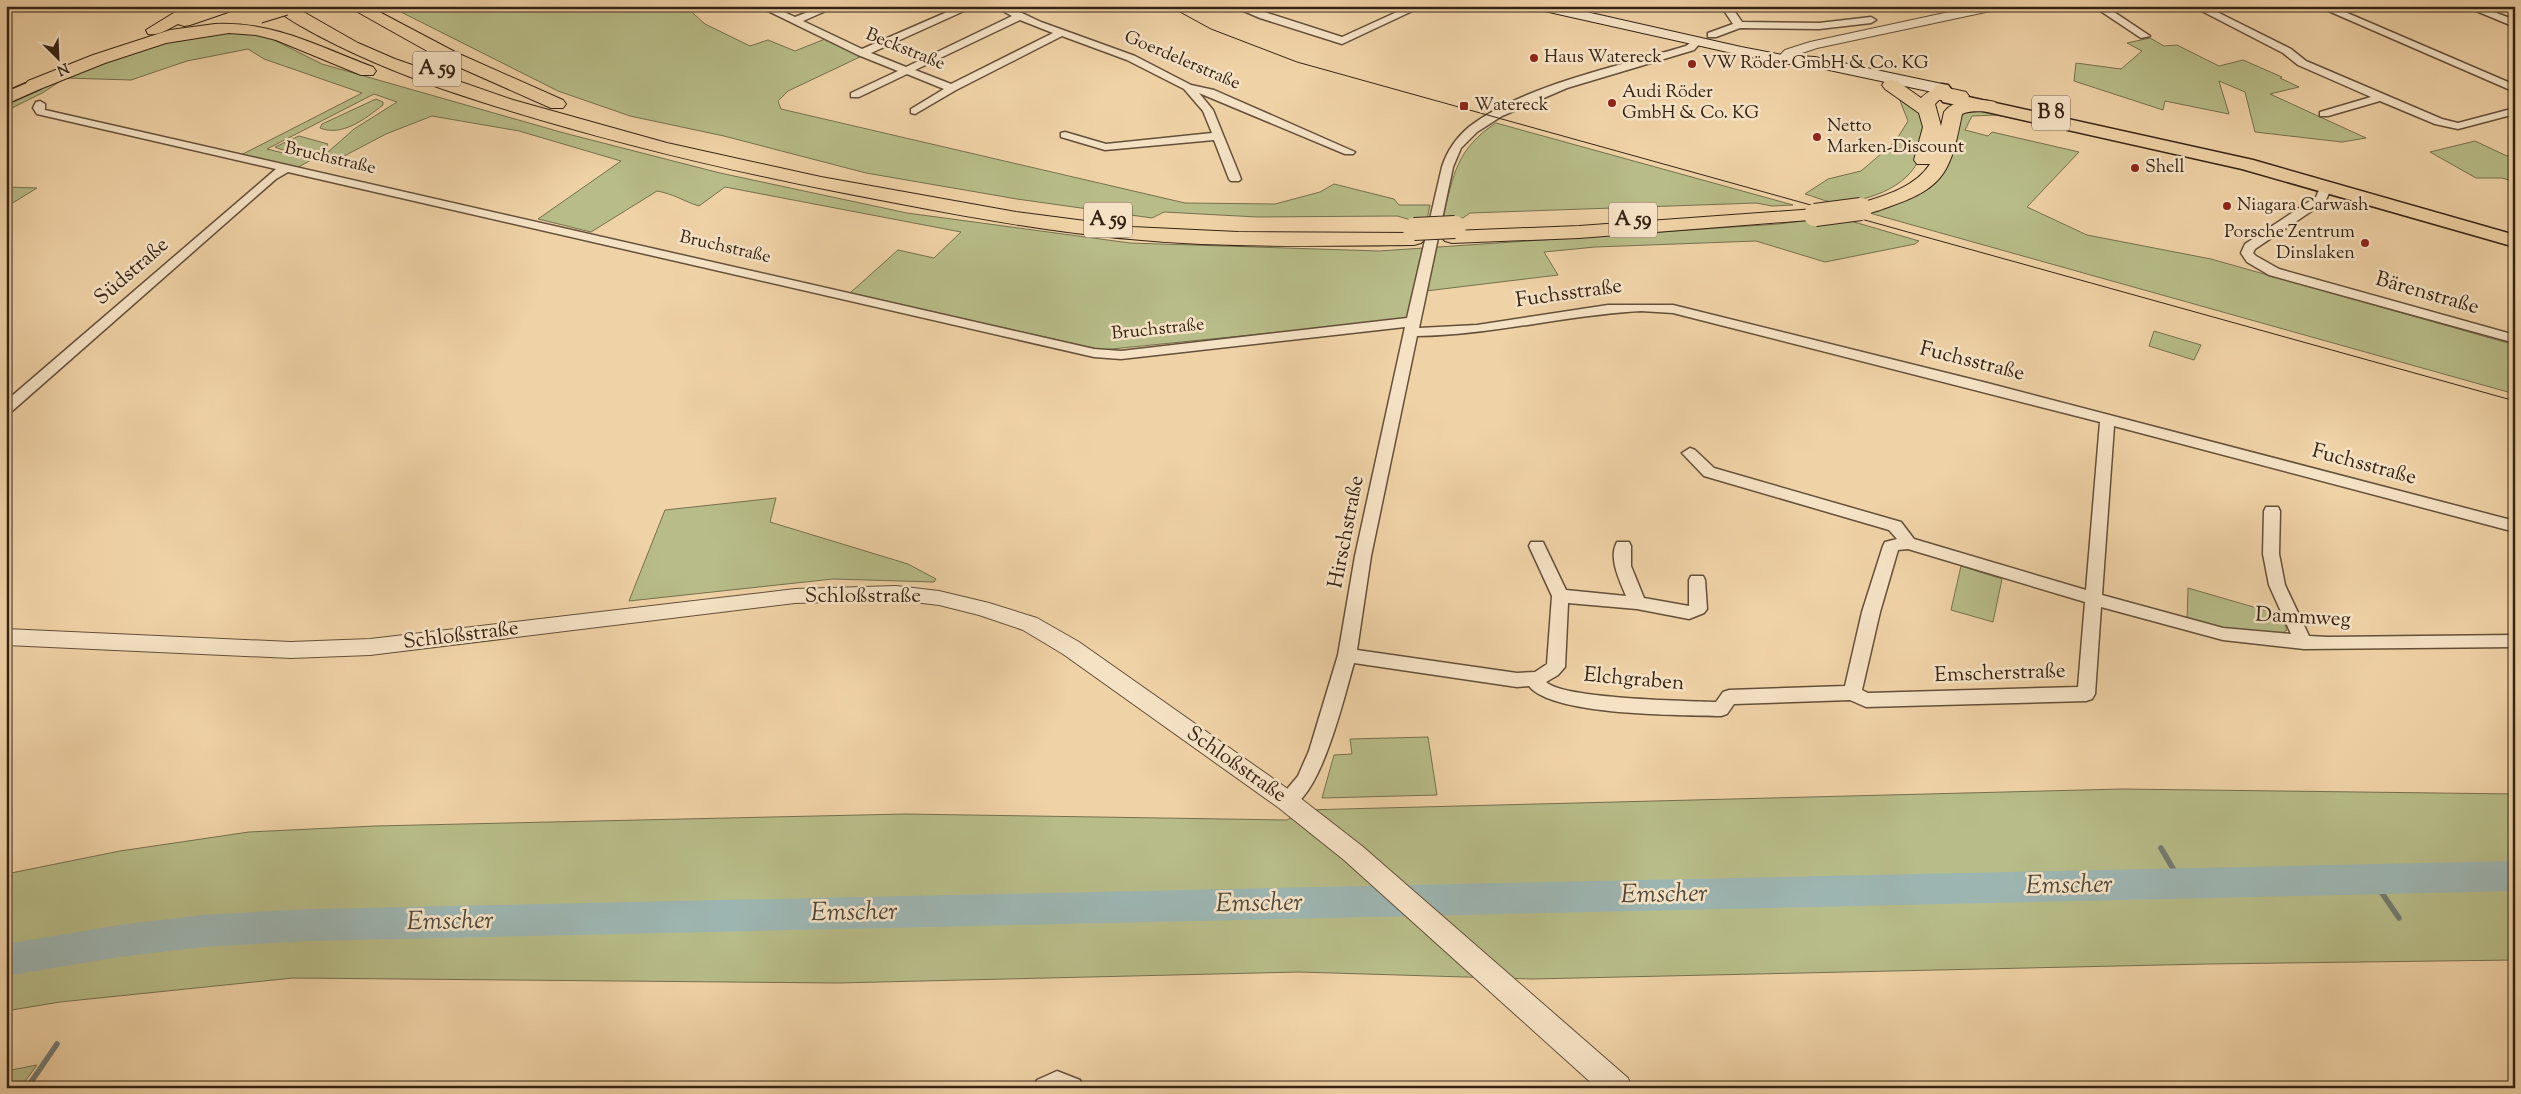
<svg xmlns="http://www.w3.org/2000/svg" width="2521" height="1094" font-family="'Sorts Mill Goudy',serif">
  <rect width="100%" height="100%" fill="#efd2a6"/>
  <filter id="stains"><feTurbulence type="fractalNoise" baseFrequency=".004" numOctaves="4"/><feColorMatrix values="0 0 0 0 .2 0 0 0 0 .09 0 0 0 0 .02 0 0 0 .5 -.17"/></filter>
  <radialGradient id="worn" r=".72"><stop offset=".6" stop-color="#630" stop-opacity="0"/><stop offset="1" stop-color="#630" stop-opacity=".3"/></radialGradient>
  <g fill="#b7bc88" stroke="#76704e">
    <polygon points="389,6 685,6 705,24 750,46 768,40 795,51 825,39 862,56 788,91 778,101 781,109 1185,203 1275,204 1320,192 1334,184 1394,199 1399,205 1430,205 1427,219 1411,220 1397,216 1257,217 1164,212 1152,218 1017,199 866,173 724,136 630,116 558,91"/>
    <path d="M232,33L264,35L322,64L564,133L720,173L907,213L1130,243L1379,251L1778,224L1837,217L1919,241L1915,244L1825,262L1756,241L1595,247L1544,252L1558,275L1426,291L1419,318L1102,350L850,293L898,250L934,258L961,232L725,187L699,206C683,201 674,194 657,191L591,232L538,219L621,161L519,131L432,116L386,134L329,164L318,161L354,129L397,102L374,94L267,149L311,160L297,168L241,155L362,93L264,59L248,49L187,61L131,80L65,78L44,92L6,111V105C63,75 127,48 190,37C204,34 218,34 232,33Z"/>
    <polygon points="2150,38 2164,46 2177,45 2219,66 2243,60 2282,77 2280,78 2299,87 2270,94 2366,138 2342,142 2255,132 2245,92 2219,81 2229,114 2165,101 2163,110 2074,81 2076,63 2121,69 2142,51 2127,43"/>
    <path d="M1899,98L1925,117C1923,129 1924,144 1920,156C1910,188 1862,204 1832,202C1823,201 1813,196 1805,194L1828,179L1861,171L1895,142L1908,121Z"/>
    <path d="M376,99L383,102V105C365,119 342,137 320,128L322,124Z"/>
    <path d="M1963,111H1986L2077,130L2075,132L1997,115L1972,116L1965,130L1988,136L1992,132L2079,152L2027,207L2087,235L2211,259L2515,345V394L1866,212C1907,202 1942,188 1956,144L1953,143L1957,116Z"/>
    <path d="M1496,123L1793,205L1772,206L1756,203L1470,213L1463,218H1443C1453,175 1457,148 1496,123Z"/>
    <path d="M299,136L328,144C320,161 289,153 275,147Z"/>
    <polygon points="2475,141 2507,156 2515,154 2515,182 2502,178 2476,178 2430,152"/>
    <polygon points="6,187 37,188 6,207"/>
    <polygon points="2154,331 2201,345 2194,360 2149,346"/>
    <polygon points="776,498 770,522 908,564 936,579 934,582 833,579 629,601 665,510"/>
    <polygon points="1961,566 2002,579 1993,622 1951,610"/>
    <polygon points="2188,588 2281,615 2287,630 2281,634 2229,629 2187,621"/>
    <polygon points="1428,737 1437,795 1322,798 1334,755 1352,754 1350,739"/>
    <polygon points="2122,789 2515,794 2515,960 2207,964 1531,979 1299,972 838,983 293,978 60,1002 6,1011 6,874 120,851 249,832 375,826 905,814 1287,820 1304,810"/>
    <polygon points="37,1065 20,1088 6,1088 6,1071"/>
  </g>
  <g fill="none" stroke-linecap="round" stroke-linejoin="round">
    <g stroke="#737b72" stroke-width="5.5">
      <polyline points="2161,848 2182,884"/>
      <polyline points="2373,880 2399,918"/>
      <polyline points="27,1088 57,1044"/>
    </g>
    <polygon fill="#9db5b1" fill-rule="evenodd" points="2515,861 2515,891 310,941 202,947 119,957 6,976 6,944 119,925 202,915 310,909"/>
    <defs>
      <g id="minor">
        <path d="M758,6H771L795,17L823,6H837L803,21L862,49L961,6H975L871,53L906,67L1012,16L993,6H1007L1041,22L1135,56L1191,85L1214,90L1355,152L1353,154H1345L1199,93L1213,110L1241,179L1239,181H1231L1229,179L1214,140L1105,150L1061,137V133L1065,132L1106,144L1212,133L1203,111L1184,89L1127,60L1062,36L956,90L915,114L911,113V109L944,89L907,74L859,97H851V93L898,71L858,55ZM1020,20L1053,33L951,84L915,70Z"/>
        <polygon points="1232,6 1246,6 1342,37 1410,6 1423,6 1342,44 1260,18"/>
        <polygon points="1721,6 1731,6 1742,22 1819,23 1871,17 1876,20 1871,23 1819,29 1740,28 1716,37 1708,37 1708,33 1733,24"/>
        <polygon points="2093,6 2105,6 2150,36 2141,38"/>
        <polygon points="2192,6 2205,6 2291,49 2306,61 2442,119 2458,123 2515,108 2515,114 2458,129 2435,124 2380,101 2328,116 2320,116 2320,112 2371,97 2298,65 2283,53"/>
        <polygon points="2317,6 2331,6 2515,85 2515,92"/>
        <polygon points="2464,6 2478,6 2515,20 2515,27"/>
        <path d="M1697,38L1702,41L1694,50L1567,88L1502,116L1477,132L1461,148L1453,167L1419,328L1477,325L1608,305H1673L1987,383L2515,521V532L2114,426L2102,595L2223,628L2291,634L2269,585L2263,554L2264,511L2266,507H2278L2280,511L2279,554L2285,585L2309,636L2328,637L2515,635V647L2304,649L2223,640L2101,607L2095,694L2092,699L2086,701L1866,707L1850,700L1734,704L1727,714L1721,716C1682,715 1552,716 1529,686L1517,687L1354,663C1346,689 1317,819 1280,807L1277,801L1298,776L1309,751L1338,655L1355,556L1405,327L1121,359L1094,357L288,172L276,179L11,412L6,413V401L276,169L37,114L33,108L36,102L40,101L45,104V110L1094,349L1121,351L1407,318L1442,167C1447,151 1456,138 1469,127C1521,86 1623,65 1686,46ZM1641,311L1673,313L2100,422L2086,590L1914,539L1901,522L1714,468L1695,450L1690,448L1682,453L1704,476L1889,530L1897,539L1885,542L1883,546L1862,612L1845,686L1729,690L1723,692L1716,702C1686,701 1564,699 1546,682L1558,675L1565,667L1568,603L1637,609L1689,619L1704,613L1707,609L1705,580L1703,576H1691L1689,580V606L1644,598L1631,566V546L1629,542H1617C1608,558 1620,581 1626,596L1566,590L1543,542H1531L1529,546L1552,596L1547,664L1535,672L1517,673L1357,650L1371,556L1417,336C1492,335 1566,315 1641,311ZM1908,549L2085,602L2078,687L1868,693L1862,690L1880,612L1898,550Z"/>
        <polygon points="2312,177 2331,189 2325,202 2255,249 2253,253 2256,256 2279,269 2515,335 2515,343 2269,275 2247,262 2241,253 2245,244 2316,197 2319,190 2306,181"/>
        <polygon points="1057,1071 1080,1080 1083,1088 1034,1088 1037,1080"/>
      </g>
      <g id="tertiary">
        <polygon points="1977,6 2001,6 1995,10 1817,48 1793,56 1782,63 1776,59 1785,50 1810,42"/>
        <polygon points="896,586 939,591 989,603 1037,618 1079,642 1295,794 1362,846 1628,1078 1632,1088 1597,1088 1344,860 1279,808 1063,654 1023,630 979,615 939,605 896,600 795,603 370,655 291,658 6,645 6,629 291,642 370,639 795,589"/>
      </g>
      <polygon id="secondary" points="1533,6 1560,6 1741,47 1782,55 1815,57 1942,84 1950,89 1942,94 1815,67 1782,63 1741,55 1540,10"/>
      <g id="primary">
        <polygon points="34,80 40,81 43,85 40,89 6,104 6,92"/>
        <polygon points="1942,84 1948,85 1955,94 2253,160 2515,235 2515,247 2242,169 1943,102 1933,89 1936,85"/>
      </g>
      <g id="motorway">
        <path d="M185,6H205L202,10L214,6H239L237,9L190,25L184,26L178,24C168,29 159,36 148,34L146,30Z"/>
        <path d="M273,6H293L358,43L395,59L513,100L667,143L821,177L1016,212L1132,227L1238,232L1414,233L1421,235L1425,239L1421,243L1414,245C1319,246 1224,248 1130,239C1051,232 973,218 896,203C756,177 617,145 482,102C425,84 370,63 317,35C303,27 284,18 273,6Z"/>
        <polygon points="347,6 368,6 457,53 563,100 566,104 563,108 551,108 445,61"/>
        <path d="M215,24C273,21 320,47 373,67L376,71L373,75H361L276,40L256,35L229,33L166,43L105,63L40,89H28L25,85L28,81L93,55L170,30Z"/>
        <path d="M1891,80L1897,81L1921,98C1933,85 1950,88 1966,92L1969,96L1966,100H1939L1935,104L1941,126L1944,112C1954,98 1980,98 1995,102L1998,106L1995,110C1984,113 1972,109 1962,114C1951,168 1947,187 1891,206C1880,210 1866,216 1854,213L1851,209L1854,205C1880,197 1914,189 1930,164H1917L1914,160L1923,127L1919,113L1885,89L1882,85L1885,81Z"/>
        <polygon points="1815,209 1822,211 1825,215 1822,219 1579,238 1452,243 1445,241 1441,237 1445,233 1452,231 1579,226"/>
      </g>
    </defs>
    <use href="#minor" stroke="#644f38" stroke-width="3"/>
    <use href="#tertiary" stroke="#644f38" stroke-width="2"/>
    <use href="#secondary" stroke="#352314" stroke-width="2"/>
    <use href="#primary" stroke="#352314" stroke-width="3"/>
    <use href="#motorway" stroke="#352314" stroke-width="2"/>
    <use href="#minor" fill="#f5e2c5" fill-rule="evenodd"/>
    <use href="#tertiary" fill="#f5e2c5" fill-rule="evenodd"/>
    <use href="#secondary" fill="#f5e2c5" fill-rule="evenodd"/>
    <use href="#primary" fill="#efd2a6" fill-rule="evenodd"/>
    <use href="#motorway" fill="#efd2a6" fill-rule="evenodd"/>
    <polyline stroke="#352314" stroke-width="1" points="1169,6 1211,29 1297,62 2515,401"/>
    <defs>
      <polyline id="motorway-bridge-far1" points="259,14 285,6"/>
      <g id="motorway-bridge">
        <polyline points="1815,215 1861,209"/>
        <polyline points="1414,229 1455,227"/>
      </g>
    </defs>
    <use href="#motorway-bridge-far1" stroke="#352314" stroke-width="20" stroke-linecap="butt"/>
    <use href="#motorway-bridge" stroke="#352314" stroke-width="24" stroke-linecap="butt"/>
    <use href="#motorway-bridge-far1" stroke="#efd2a6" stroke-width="18"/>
    <use href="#motorway-bridge" stroke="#efd2a6" stroke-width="22"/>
  </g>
  <g fill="#8f2418" stroke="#f5e2c5" stroke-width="2">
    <circle cx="1534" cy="58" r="5"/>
    <circle cx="1692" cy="64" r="5"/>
    <circle cx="1612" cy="103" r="5"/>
    <rect x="1459" y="101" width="10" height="10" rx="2.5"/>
    <circle cx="1817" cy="137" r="5"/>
    <circle cx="2135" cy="168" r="5"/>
    <circle cx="2227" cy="206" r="5"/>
    <circle cx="2365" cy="243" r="5"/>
  </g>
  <g text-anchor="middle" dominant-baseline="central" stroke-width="5" stroke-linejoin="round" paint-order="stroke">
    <g font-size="18" fill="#352314" stroke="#f5e2c5">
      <text transform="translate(905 50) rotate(22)">Beckstraße</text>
      <text transform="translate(1182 61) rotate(23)">Goerdelerstraße</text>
      <text transform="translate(330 159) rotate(13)">Bruchstraße</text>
      <text transform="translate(725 248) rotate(13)">Bruchstraße</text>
      <text transform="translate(1158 330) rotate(-6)">Bruchstraße</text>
    </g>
    <g font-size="18" fill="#352314" stroke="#f5e2c5" text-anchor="start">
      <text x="1544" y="58">Haus Watereck</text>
      <text x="1702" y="64">VW Röder GmbH &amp; Co. KG</text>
      <text x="1622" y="93">Audi Röder<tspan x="1622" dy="21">GmbH &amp; Co. KG</tspan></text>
      <text x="1474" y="106">Watereck</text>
      <text x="1827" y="127">Netto<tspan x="1827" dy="21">Marken-Discount</tspan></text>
      <text x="2145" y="168">Shell</text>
      <text x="2237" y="206">Niagara Carwash</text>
      <text x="2355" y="233" text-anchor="end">Porsche Zentrum<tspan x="2355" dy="21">Dinslaken</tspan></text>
    </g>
    <g fill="#f5e2c5" stroke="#6f5c49" stroke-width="1">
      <rect x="413" y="51.5" width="48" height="35" rx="4"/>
      <rect x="2032" y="95.5" width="38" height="35" rx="4"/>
      <rect x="1084" y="202.5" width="48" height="35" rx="4"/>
      <rect x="1609" y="202.5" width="48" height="35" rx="4"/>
    </g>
    <g font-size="20" font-weight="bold" fill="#352314">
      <text x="437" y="69">A 59</text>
      <text x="2051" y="113">B 8</text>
      <text x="1108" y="220">A 59</text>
      <text x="1633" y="220">A 59</text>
    </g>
    <g font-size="21" fill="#352314" stroke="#f5e2c5">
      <text transform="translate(132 272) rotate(-41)">Südstraße</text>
      <text transform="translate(1569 294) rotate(-8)">Fuchsstraße</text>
      <text transform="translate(2427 294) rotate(16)">Bärenstraße</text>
      <text transform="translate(1972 362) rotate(14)">Fuchsstraße</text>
      <text transform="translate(2364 465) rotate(15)">Fuchsstraße</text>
      <text transform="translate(1347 532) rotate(-79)">Hirschstraße</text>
      <text x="863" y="597">Schloßstraße</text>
      <text transform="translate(2303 618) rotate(3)">Dammweg</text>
      <text transform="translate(461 636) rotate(-7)">Schloßstraße</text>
      <text transform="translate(2000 674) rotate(-2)">Emscherstraße</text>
      <text transform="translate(1634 680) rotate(5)">Elchgraben</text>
      <text transform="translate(1236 765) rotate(35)">Schloßstraße</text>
    </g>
    <g font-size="26" font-style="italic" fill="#4f483b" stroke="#f5e2c5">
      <text transform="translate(2069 886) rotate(-1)">Emscher</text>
      <text transform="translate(1664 895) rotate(-1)">Emscher</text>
      <text transform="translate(1259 904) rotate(-1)">Emscher</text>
      <text transform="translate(854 913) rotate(-1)">Emscher</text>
      <text transform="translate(450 922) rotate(-1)">Emscher</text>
    </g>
  </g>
  <rect width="2521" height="1094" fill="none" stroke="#efd2a6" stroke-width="25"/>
  <rect x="8" y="8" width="2506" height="1079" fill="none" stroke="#352314" stroke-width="2.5"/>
  <rect x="12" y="12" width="2496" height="1069" fill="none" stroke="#352314"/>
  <g transform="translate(58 58) rotate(156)" stroke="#f5e2c5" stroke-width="4" paint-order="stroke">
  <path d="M0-4L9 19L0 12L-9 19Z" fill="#352314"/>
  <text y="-8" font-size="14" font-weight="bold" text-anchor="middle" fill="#352314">N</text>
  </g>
  <rect width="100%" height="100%" filter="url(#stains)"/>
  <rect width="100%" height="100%" fill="url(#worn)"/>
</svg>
